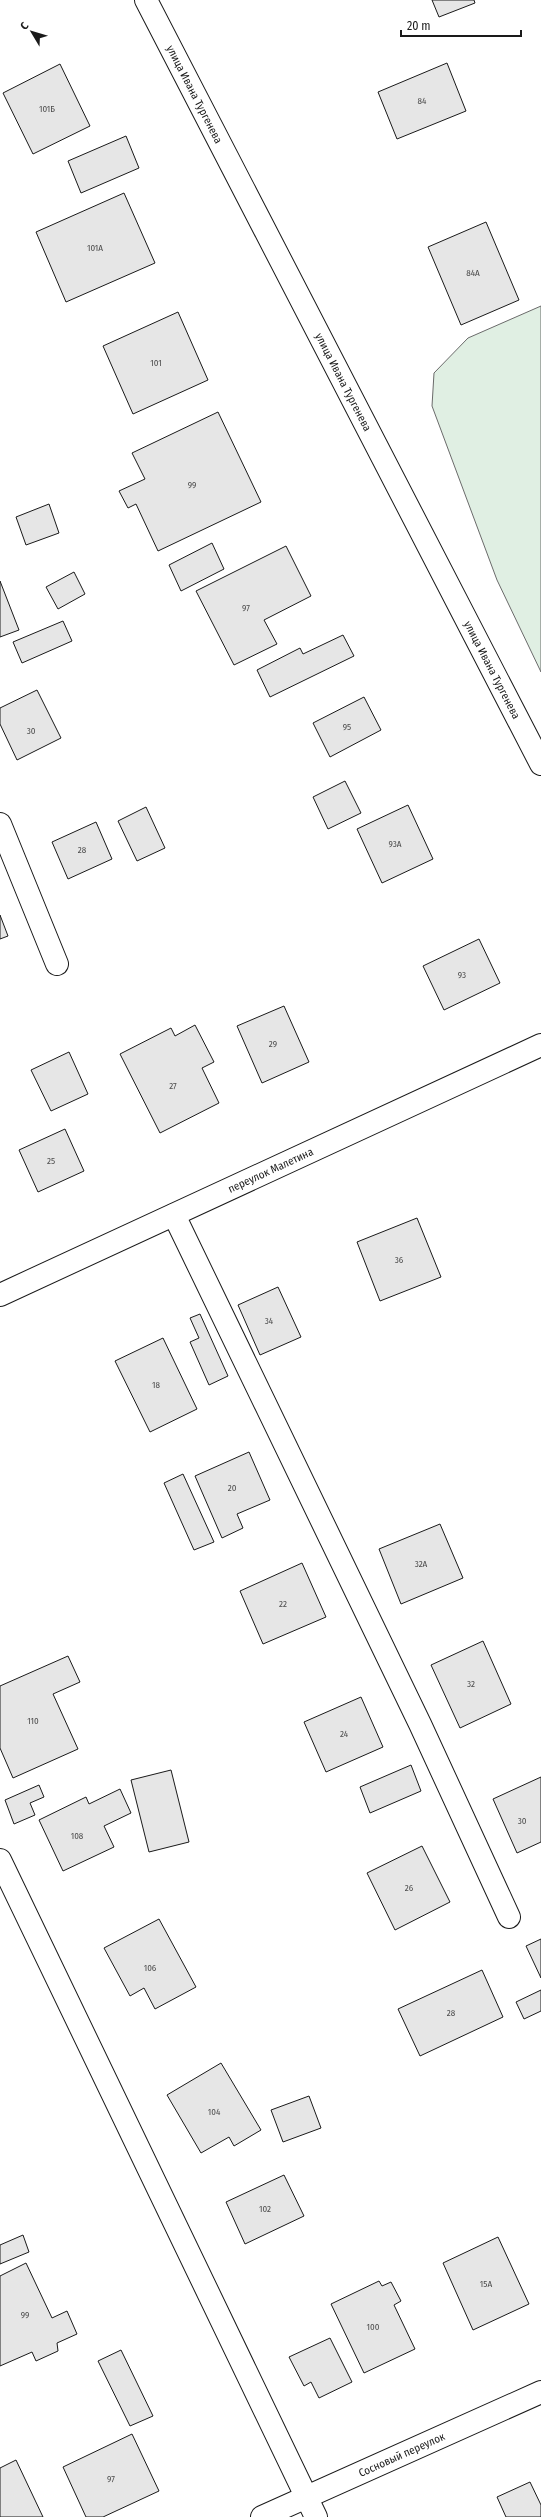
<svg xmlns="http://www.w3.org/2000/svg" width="541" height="2517" font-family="'Fira Sans Condensed',sans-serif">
  <rect width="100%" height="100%" fill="#fff"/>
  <polygon fill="#e0efe3" stroke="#6a6a6a" points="541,306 541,672 497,580 432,406 434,373 468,338"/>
  <g fill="#e6e6e6" stroke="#1a1a1a">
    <polygon points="432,0 474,0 475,3 439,17"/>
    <polygon points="447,63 466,111 397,139 378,92"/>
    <polygon points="60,64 90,126 33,154 3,93"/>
    <polygon points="126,136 139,168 81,193 68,161"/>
    <polygon points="124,193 155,263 66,302 36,232"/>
    <polygon points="486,222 519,300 461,325 428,247"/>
    <polygon points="178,312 208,380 133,414 103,346"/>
    <polygon points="218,412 261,502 158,551 136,504 128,508 119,491 145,479 132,453"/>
    <polygon points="49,504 59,533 26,545 16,517"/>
    <polygon points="212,543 224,569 181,591 169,565"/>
    <polygon points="286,546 311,596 264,620 277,644 234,665 196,591"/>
    <polygon points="74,572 85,594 58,609 46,587"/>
    <polygon points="0,581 19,630 0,637"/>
    <polygon points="63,621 72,641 22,663 13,642"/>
    <polygon points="343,635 354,656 270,697 257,670 300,648 303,654"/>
    <polygon points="37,690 61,738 17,760 0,724 0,708"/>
    <polygon points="364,697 381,730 330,757 313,723"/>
    <polygon points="345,781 361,813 328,829 313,797"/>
    <polygon points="408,805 433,859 382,883 357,829"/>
    <polygon points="146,807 165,848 137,861 118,821"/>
    <polygon points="96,822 112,859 68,879 52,842"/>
    <polygon points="0,915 8,936 0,939"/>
    <polygon points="479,939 500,983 444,1010 423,966"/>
    <polygon points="284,1006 309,1062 262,1083 237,1026"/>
    <polygon points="195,1025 214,1062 202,1068 219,1103 160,1133 120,1054 171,1028 175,1036"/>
    <polygon points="69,1052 88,1094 51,1111 31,1070"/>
    <polygon points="65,1129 84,1171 38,1192 19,1150"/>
    <polygon points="417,1218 441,1277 380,1301 357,1242"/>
    <polygon points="278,1287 301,1337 260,1355 238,1305"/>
    <polygon points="200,1314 228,1376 209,1385 190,1342 199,1338 190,1318"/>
    <polygon points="163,1338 197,1409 150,1432 115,1361"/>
    <polygon points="249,1452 270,1500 237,1514 243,1528 222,1538 195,1476"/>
    <polygon points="183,1474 214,1542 194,1550 164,1483"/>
    <polygon points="440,1524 463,1578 401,1604 379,1549"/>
    <polygon points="302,1563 326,1617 263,1644 240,1591"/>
    <polygon points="483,1641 511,1704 460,1728 431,1665"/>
    <polygon points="68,1656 80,1682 53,1694 78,1749 13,1778 0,1748 0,1686"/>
    <polygon points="361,1697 383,1747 326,1772 304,1722"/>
    <polygon points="411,1765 421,1791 370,1813 360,1787"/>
    <polygon points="171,1770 189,1842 149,1852 131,1780"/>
    <polygon points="541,1777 541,1842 517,1853 493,1799"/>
    <polygon points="39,1785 44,1797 30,1803 35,1815 14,1824 5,1800"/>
    <polygon points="120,1789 131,1813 104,1826 114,1847 63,1871 39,1820 86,1797 89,1804"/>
    <polygon points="422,1846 450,1902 395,1930 367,1873"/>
    <polygon points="159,1919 196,1987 155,2009 144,1988 130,1996 104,1948"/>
    <polygon points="541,1939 541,1978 526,1946"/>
    <polygon points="482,1970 503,2017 420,2056 398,2009"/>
    <polygon points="541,1990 541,2011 524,2019 516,2002"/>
    <polygon points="221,2063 261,2130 234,2146 229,2137 201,2153 167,2095"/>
    <polygon points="309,2096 321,2128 283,2142 271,2110"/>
    <polygon points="284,2175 304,2216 245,2244 226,2202"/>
    <polygon points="23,2235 29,2252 0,2264 0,2245"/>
    <polygon points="498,2237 529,2304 473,2330 443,2263"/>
    <polygon points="26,2263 52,2318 67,2311 77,2334 57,2343 58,2351 36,2361 32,2352 0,2366 0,2276"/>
    <polygon points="379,2281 382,2286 391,2282 401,2301 394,2305 415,2349 364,2373 331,2304"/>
    <polygon points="330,2338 352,2382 319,2398 311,2382 304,2386 289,2357"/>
    <polygon points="121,2350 153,2416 130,2426 98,2361"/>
    <polygon points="132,2434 159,2491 103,2517 86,2517 63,2467"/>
    <polygon points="16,2460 43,2517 0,2517 0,2468"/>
    <polygon points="530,2482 541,2505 541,2517 506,2517 497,2497"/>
  </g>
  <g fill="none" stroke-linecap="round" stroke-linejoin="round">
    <defs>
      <g id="minor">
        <path id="s1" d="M146,0L541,764"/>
        <polyline points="0,824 57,964"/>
        <polyline points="174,1215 420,1724 509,1917"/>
        <path id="s2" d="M0,1295L541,1045"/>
        <polyline points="0,1860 316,2517"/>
        <path id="s3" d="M262,2517L541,2392"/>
      </g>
    </defs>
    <use href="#minor" stroke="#1a1a1a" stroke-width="24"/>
    <use href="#minor" stroke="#fff" stroke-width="22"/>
  </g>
  <g text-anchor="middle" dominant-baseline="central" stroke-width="3" stroke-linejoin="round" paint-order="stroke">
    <g font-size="9" fill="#4d4d4d">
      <text x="422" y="101">84</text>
      <text x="47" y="109">101Б</text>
      <text x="95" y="248">101А</text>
      <text x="473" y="273">84А</text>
      <text x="156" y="363">101</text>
      <text x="192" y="485">99</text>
      <text x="246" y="608">97</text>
      <text x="347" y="727">95</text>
      <text x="31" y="731">30</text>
      <text x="395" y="844">93А</text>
      <text x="82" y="850">28</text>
      <text x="462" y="975">93</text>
      <text x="273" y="1044">29</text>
      <text x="173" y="1086">27</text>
      <text x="51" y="1161">25</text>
      <text x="399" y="1260">36</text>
      <text x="269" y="1321">34</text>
      <text x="156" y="1385">18</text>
      <text x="232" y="1488">20</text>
      <text x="421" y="1564">32А</text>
      <text x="283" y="1604">22</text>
      <text x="471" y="1684">32</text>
      <text x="33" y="1721">110</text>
      <text x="344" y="1734">24</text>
      <text x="522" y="1821">30</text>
      <text x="77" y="1836">108</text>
      <text x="409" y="1888">26</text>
      <text x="150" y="1968">106</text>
      <text x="451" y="2013">28</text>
      <text x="214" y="2112">104</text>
      <text x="265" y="2209">102</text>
      <text x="486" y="2284">15А</text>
      <text x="25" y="2315">99</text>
      <text x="373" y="2327">100</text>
      <text x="111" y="2479">97</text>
    </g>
    <g font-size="11" fill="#1a1a1a" stroke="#fff">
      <text stroke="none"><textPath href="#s1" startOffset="106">улица Ивана Тургенева</textPath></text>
      <text stroke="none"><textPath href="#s1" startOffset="430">улица Ивана Тургенева</textPath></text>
      <text stroke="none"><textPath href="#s1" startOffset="754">улица Ивана Тургенева</textPath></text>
      <text stroke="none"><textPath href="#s2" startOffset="298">переулок Малетина</textPath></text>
      <text stroke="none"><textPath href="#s3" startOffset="153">Сосновый переулок</textPath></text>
    </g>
  </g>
  <g transform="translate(32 32) rotate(308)" stroke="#ffffff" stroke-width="3" paint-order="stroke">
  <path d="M0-3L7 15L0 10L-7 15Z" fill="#1a1a1a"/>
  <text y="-6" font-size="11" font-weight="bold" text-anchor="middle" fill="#1a1a1a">С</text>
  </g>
  <path d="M401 30v6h120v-6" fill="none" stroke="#1a1a1a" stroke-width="2"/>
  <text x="407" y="30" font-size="12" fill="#1a1a1a" stroke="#ffffff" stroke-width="3" paint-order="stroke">20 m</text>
</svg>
